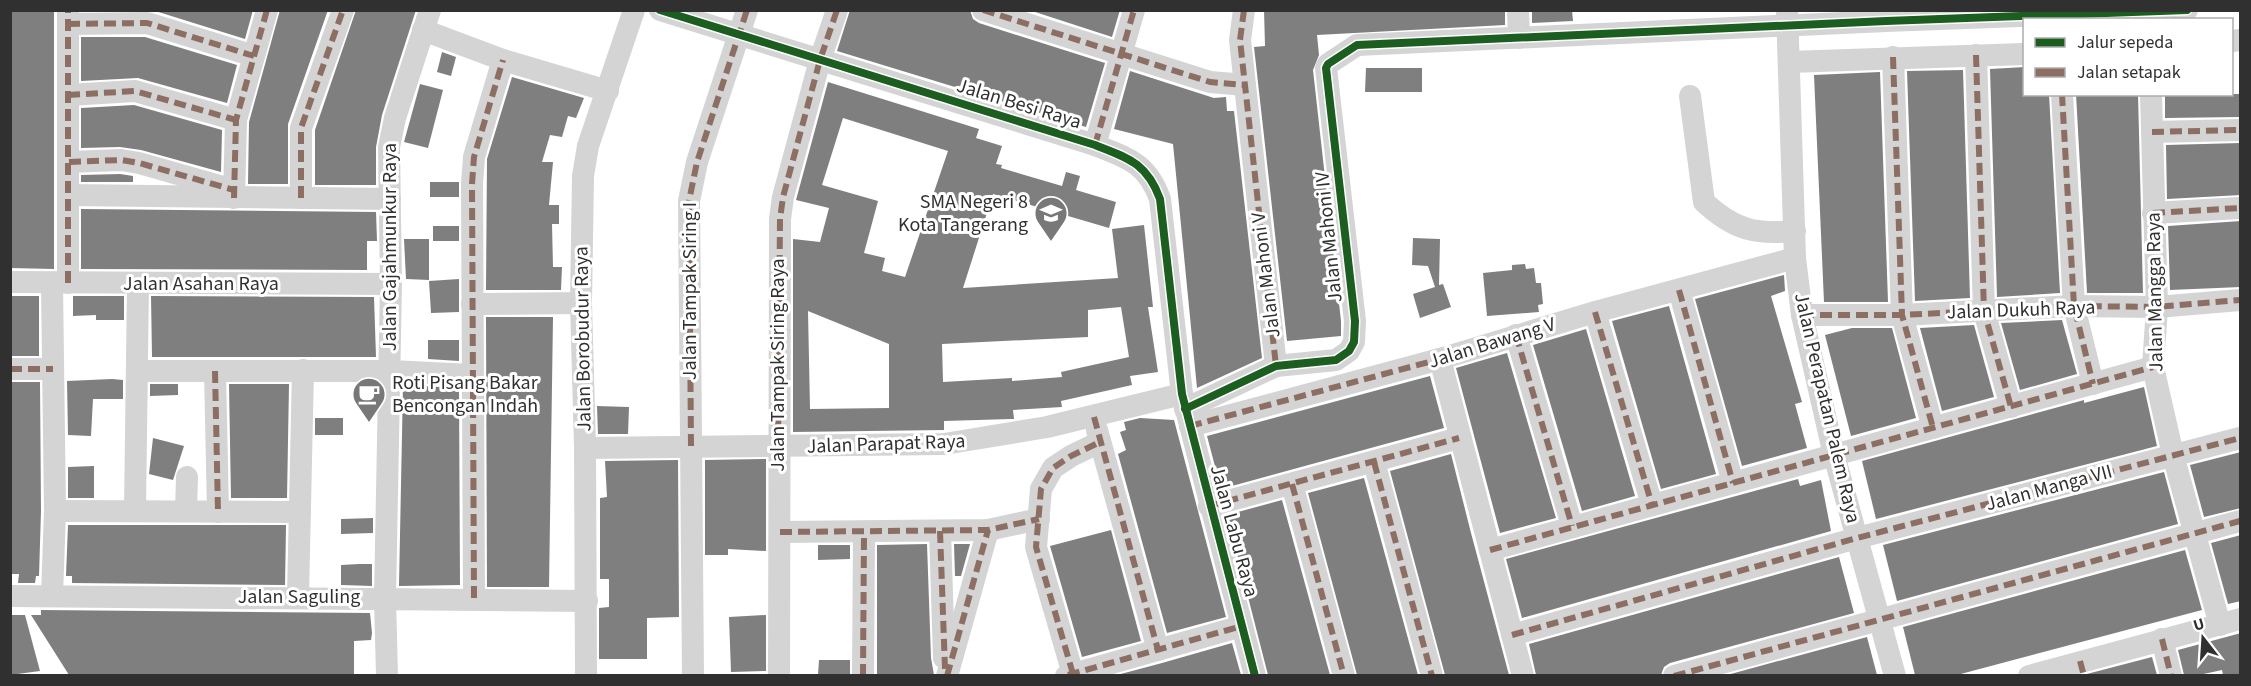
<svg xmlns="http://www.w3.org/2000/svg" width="2251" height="686" font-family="'Source Sans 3',sans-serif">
  <rect width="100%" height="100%" fill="#fff"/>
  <g fill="#7f7f7f" fill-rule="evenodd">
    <polygon points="10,10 54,10 54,269 10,268"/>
    <polygon points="152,10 253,10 245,39"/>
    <polygon points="280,10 328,10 288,124 288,184 248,184 249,122"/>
    <polygon points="356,10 416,10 382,115 376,147 376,185 315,185 315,130"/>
    <polygon points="850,10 970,10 973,19 979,23 1105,63 1086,127 837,51"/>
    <polygon points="1029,10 1120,10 1112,37"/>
    <polygon points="1264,10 1505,10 1505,25 1317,35 1319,55 1313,70 1341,321 1341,336 1287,341 1254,47 1265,46"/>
    <polygon points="1532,10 1572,10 1573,21 1532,23"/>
    <polygon points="81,37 145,37 237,65 227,103 138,78 81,81"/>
    <polygon points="442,52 456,57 451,76 437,72"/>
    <polygon points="2025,67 2025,94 2049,94 2060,293 1997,297 1990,69"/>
    <polygon points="1366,68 1422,68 1422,92 1365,92"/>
    <polygon points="1963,70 1970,298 1915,301 1907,71"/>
    <polygon points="1130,71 1214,98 1226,97 1227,111 1234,111 1262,358 1197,388 1173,144 1114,129"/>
    <polygon points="1880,72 1888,302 1824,302 1814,75"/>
    <polygon points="512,77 584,98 576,118 568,116 562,137 550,135 542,162 553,162 549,205 559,205 559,224 552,224 553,267 562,267 561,290 486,290 487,159"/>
    <path d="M828,82L979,129L976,138L1002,146L996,164L1002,165L1001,168L1062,186L1066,172L1080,176L1076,190L1116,202L1109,228L993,194L963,288L1118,278L1112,229L1144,225L1153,307H1148L1158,372L1130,376L1132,385L1061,401L1062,407L1013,410L1014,419H1011L944,421V430L793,432V239L820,242L829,208L796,200ZM843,118L948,151L905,277L882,271L885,258L864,253L878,201L822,185ZM1121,307L1129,357L1061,372L1062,377L1012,381V378L943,382L942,344L1088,337V310ZM808,311L889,344V408L810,409Z"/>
    <polygon points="420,84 443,90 428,148 404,142"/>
    <polygon points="2076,94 2138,94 2143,293 2087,293"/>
    <polygon points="2165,94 2241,94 2241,117 2165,118"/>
    <polygon points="134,105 222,130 221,172 141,150 120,147 81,148 81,108"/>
    <polygon points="2241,143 2241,195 2167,199 2166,145"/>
    <polygon points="120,174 133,176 133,182 81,182 81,175"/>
    <rect x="430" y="182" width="29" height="15"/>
    <polygon points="81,209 376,212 377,241 367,241 367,270 81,269"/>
    <polygon points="2241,221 2241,287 2170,290 2168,226"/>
    <rect x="433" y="226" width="26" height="15"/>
    <polygon points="1413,238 1440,239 1439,285 1443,284 1451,307 1420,318 1413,294 1435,287 1428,266 1412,265"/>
    <polygon points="404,239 429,239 429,280 406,279"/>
    <polygon points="1525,264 1526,269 1534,268 1536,283 1541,283 1543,304 1538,305 1539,312 1487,316 1483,273 1512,270 1512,265"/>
    <polygon points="1784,275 1785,291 1771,296 1802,402 1795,404 1807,448 1742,466 1695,299"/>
    <polygon points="459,279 459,312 431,313 429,281"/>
    <rect x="10" y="296" width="29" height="60"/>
    <polygon points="73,296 124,296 124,320 96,320 96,315 73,316"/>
    <polygon points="151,296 374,297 376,357 152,357"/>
    <polygon points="1669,306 1716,474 1661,489 1612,321"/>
    <polygon points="486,317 553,317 549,587 487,587"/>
    <polygon points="2062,320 2077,374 2020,390 2001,323"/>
    <polygon points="1974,325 1994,397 1942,411 1920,328"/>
    <polygon points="1852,328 1892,328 1916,418 1851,436 1825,335"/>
    <polygon points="1586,329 1635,496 1582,511 1533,345"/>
    <polygon points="428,340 459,340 459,361 428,359"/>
    <polygon points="1507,353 1556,518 1500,533 1456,368"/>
    <polygon points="1430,376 1444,428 1221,489 1207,436"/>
    <polygon points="112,379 123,380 123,399 93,399 91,436 68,435 67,381"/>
    <polygon points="12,382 40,382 41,511 39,576 36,576 35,583 18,583 19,574 10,574"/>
    <polygon points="150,384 178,384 178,395 150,396"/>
    <polygon points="229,384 289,384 287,498 231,498"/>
    <polygon points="403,385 459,388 460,585 399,586"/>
    <polygon points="2144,387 2157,446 1876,519 1862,461 2084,400 2084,403"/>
    <polygon points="597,406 629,407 628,434 598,434"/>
    <rect x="315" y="418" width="28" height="17"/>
    <polygon points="1140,418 1174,420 1226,617 1167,633 1118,454 1126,450 1120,432 1126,430 1124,422"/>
    <polygon points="153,438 184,446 173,480 149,474"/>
    <polygon points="2241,452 2241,508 2204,517 2190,465"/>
    <polygon points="1451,454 1471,533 1509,675 1445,675 1390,471"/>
    <polygon points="766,459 766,551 728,549 728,555 705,555 705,460"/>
    <polygon points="678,460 679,617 647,618 647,659 599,659 599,608 609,607 609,579 600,579 600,498 607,497 605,461"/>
    <polygon points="94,466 94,498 68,498 68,467"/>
    <polygon points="2164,472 2178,524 1897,601 1883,545"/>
    <polygon points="1364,478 1418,675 1357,675 1308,493"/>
    <polygon points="1798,479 1800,486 1821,480 1831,531 1522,618 1506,559"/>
    <polygon points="1282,500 1330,675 1268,675 1227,515"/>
    <polygon points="373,518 373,533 341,534 341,519"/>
    <polygon points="68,525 286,525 285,585 72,583 72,576 66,576"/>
    <polygon points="1111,530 1141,641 1082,657 1050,546"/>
    <polygon points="2241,535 2241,601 2228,604 2211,543"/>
    <polygon points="927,544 931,658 934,675 877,675 877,545"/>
    <polygon points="954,544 970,544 961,576 955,576"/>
    <polygon points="818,545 850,545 850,559 818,560"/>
    <polygon points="2185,550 2202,610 1957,675 1915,675 1903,627"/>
    <polygon points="1839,557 1854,613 1670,663 1664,667 1661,675 1536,675 1529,644"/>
    <polygon points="359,564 372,564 372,586 341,585 341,565"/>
    <polygon points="41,610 370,613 372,633 371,640 354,641 354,675 69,675 31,615 41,615"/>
    <polygon points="10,615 25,615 40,671 10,675"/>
    <polygon points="766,615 766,671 731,672 729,617"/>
    <polygon points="2241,633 2241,675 2223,675 2222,670 2199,675 2184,675 2178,650"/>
    <polygon points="1867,637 1877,675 1727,675"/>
    <polygon points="1232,643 1241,675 1117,675 1162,663"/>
    <polygon points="2152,657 2157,675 2083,675"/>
    <polygon points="819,660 850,660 850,675 818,675"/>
  </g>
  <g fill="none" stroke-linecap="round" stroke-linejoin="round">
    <g stroke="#d4d4d4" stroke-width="22">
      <path d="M660,10L1095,145C1128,158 1147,163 1160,199L1182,394L1255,676"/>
      <polyline points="983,10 1210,82 1245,85"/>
      <polyline points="1244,10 1240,40 1276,366"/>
      <polyline points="1518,10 1519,38"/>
      <polyline points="1787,10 1795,258 1802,315 1834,455 1895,676"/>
      <polyline points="68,24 147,23 254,56"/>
      <polyline points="423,30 503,60 608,91"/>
      <polyline points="2232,41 2240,40"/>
      <polyline points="1976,55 1984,311 2011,407"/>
      <polyline points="1893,57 1902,315 1933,428"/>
      <polyline points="1789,62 2024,54"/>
      <polyline points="2062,94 2074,306 2093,384"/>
      <polyline points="2151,94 2157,307 2153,367 2173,455 2220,625"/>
      <polyline points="68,95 135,91 236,120"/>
      <path d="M1690,96L1704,202C1734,230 1756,235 1795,231"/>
      <polyline points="2152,132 2240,130"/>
      <polyline points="1095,145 1134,10"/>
      <polyline points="69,162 121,160 139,163 234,190"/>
      <polyline points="68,195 390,199"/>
      <polyline points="234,198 236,120 267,10"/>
      <polyline points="301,198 301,128 343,10"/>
      <polyline points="2153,213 2240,208"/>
      <polyline points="10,282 391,284"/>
      <polyline points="68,283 68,10"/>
      <polyline points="1679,290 1733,483"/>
      <polyline points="472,304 581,303"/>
      <polyline points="1595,312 1652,505"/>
      <polyline points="1802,315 1902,315 2074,306 2157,307 2240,300"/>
      <polyline points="1516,335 1572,526"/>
      <polyline points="1440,359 1523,676"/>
      <polyline points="10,369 53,369"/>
      <polyline points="138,371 390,371 472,375"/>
      <polyline points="215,371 218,512"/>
      <polyline points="1185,409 1276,366 1336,360 1349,351 1354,342 1355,321 1326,68 1328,64 1357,45 1886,21 2187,10"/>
      <polyline points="1190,426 1440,359 1595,312 1795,258"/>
      <polyline points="1097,430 1158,650"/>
      <polyline points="585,448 944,444 1047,427 1182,394"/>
      <polyline points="1374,462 1432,676"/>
      <polyline points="1292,484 1344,676"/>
      <polyline points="1209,506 1459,438"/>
      <polyline points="135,510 138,285"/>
      <polyline points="55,511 300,512"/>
      <polyline points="186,511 187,477"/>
      <polyline points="940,531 944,658"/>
      <polyline points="780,532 988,530 1039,519"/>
      <polyline points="1490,550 2153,367"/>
      <polyline points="10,596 587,601"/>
      <polyline points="52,596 55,511 52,284"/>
      <polyline points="298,597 303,370"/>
      <polyline points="474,598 472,184 474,157 503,60"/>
      <polyline points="1512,635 1857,538 2240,438"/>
      <polyline points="2162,639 2171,676"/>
      <polyline points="1073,674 1036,547 1041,489 1053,468 1071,456 1100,442"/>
      <polyline points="387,676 385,597 391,284 389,147 395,118 430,10"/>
      <polyline points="586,676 585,448 581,303 583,176 588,146 634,10"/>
      <polyline points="693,676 689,201 697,162 747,10"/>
      <polyline points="779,676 780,219 783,197 820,60 837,10"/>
      <polyline points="863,676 864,533"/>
      <polyline points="947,676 988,530"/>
      <polyline points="1066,676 1242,626"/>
      <polyline points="1674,676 2240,521"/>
      <polyline points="2029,676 2240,619"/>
    </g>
    <g stroke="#8d6e63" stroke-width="6" stroke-dasharray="12 6" stroke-linecap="butt">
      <polyline points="983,10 1210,82 1245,85"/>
      <polyline points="1244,10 1240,40 1276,366"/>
      <polyline points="68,24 147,23 254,56"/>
      <polyline points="1976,55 1984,311 2011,407"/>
      <polyline points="1893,57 1902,315 1933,428"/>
      <polyline points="2062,94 2074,306 2093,384"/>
      <polyline points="68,95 135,91 236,120"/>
      <polyline points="2152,132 2240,130"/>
      <polyline points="1095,145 1134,10"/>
      <polyline points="69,162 121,160 139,163 234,190"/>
      <polyline points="234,198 236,120 267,10"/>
      <polyline points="301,198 301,128 343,10"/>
      <polyline points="2153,213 2240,208"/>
      <polyline points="68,283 68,10"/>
      <polyline points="1679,290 1733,483"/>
      <polyline points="1595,312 1652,505"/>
      <polyline points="1802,315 1902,315 2074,306 2157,307 2240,300"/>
      <polyline points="1516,335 1572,526"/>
      <polyline points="10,369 53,369"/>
      <polyline points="215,371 218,512"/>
      <polyline points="1094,417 1158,650"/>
      <polyline points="1190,426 1440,359"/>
      <polyline points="691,446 689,201 697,162 747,10"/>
      <polyline points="778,447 780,219 783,197 820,60 837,10"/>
      <polyline points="1374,462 1432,676"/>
      <polyline points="1292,484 1344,676"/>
      <polyline points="1209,506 1459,438"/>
      <polyline points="940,531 945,669"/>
      <polyline points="780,532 988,530 1039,519"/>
      <polyline points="1490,550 2153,367"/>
      <polyline points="474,598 472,184 474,157 503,60"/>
      <polyline points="1512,635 1857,538 2240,438"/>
      <polyline points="2162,639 2171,676"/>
      <polyline points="2080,661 2084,676"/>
      <polyline points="1073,674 1036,547 1041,489 1053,468 1071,456 1100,442"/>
      <polyline points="1068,675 1242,626"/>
      <polyline points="863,676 864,533"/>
      <polyline points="947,676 988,530"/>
      <polyline points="1674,676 2240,521"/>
    </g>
    <defs>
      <g id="cycleway">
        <path d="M660,10L1095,145C1128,158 1147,163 1160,199L1182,394L1255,676"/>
        <polyline points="1185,409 1276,366 1336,360 1349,351 1354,342 1355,321 1326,68 1328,64 1357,45 1886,21 2187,10"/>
      </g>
    </defs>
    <use href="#cycleway" stroke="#fff" stroke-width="11"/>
    <use href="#cycleway" stroke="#1b5e20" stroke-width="8"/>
  </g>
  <defs>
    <symbol id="school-pin" viewBox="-11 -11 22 30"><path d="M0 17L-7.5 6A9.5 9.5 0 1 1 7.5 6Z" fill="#787878" stroke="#fff"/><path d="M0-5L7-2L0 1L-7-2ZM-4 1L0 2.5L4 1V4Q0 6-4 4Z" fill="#fff"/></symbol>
    <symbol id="cafe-pin" viewBox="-11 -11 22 30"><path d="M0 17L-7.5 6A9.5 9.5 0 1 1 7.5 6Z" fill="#787878" stroke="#fff"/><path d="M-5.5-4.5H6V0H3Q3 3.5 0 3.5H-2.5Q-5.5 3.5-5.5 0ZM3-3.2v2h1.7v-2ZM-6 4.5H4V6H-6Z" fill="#fff"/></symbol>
  </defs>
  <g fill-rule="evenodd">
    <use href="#school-pin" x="1032" y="194" width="38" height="52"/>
    <use href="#cafe-pin" x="350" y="375" width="38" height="52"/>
  </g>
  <g text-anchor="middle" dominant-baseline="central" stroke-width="6" stroke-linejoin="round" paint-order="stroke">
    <g font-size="20" fill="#303030" stroke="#fff">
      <text transform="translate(1019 104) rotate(17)">Jalan Besi Raya</text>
      <text transform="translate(1329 237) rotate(-96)">Jalan Mahoni IV</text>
      <text transform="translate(390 247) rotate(-90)">Jalan Gajahmunkur Raya</text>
      <text transform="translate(1266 275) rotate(-97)">Jalan Mahoni V</text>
      <text x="201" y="284">Jalan Asahan Raya</text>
      <text transform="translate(690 291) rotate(-90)">Jalan Tampak Siring I</text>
      <text transform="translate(2155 292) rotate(-91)">Jalan Mangga Raya</text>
      <text transform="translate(2021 310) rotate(-2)">Jalan Dukuh Raya</text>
      <text transform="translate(583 339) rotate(-91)">Jalan Borobudur Raya</text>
      <text transform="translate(1492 343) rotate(-17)">Jalan Bawang V</text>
      <text transform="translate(778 365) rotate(-90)">Jalan Tampak Siring Raya</text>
      <text transform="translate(1827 408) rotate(77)">Jalan Perapatan Palem Raya</text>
      <text transform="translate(886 444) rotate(-2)">Jalan Parapat Raya</text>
      <text transform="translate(2049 488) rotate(-15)">Jalan Manga VII</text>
      <text transform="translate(1234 531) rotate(75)">Jalan Labu Raya</text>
      <text x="299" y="597">Jalan Saguling</text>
    </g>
    <g font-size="20" fill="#303030" stroke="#fff" text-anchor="end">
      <text x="1028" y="202">SMA Negeri 8<tspan x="1028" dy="23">Kota Tangerang</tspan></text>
      <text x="392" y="383" text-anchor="start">Roti Pisang Bakar<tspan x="392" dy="23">Bencongan Indah</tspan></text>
    </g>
  </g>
  <rect width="2251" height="686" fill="none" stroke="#303030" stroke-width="24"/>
  <rect x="2023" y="18" width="210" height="78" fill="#ffffff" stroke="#acacac" stroke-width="1.5"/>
  <rect x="2035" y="38" width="30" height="9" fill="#1b5e20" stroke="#acacac" stroke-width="1.5"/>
  <text x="2077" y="48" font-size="18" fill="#303030">Jalur sepeda</text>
  <rect x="2035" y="68" width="30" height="9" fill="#8d6e63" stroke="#acacac" stroke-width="1.5"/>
  <text x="2077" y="78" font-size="18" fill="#303030">Jalan setapak</text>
  <g transform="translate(2203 638) rotate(343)" stroke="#ffffff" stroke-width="4.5" paint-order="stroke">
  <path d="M0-4.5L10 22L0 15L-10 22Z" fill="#303030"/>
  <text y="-9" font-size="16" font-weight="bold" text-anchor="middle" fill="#303030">U</text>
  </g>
</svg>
